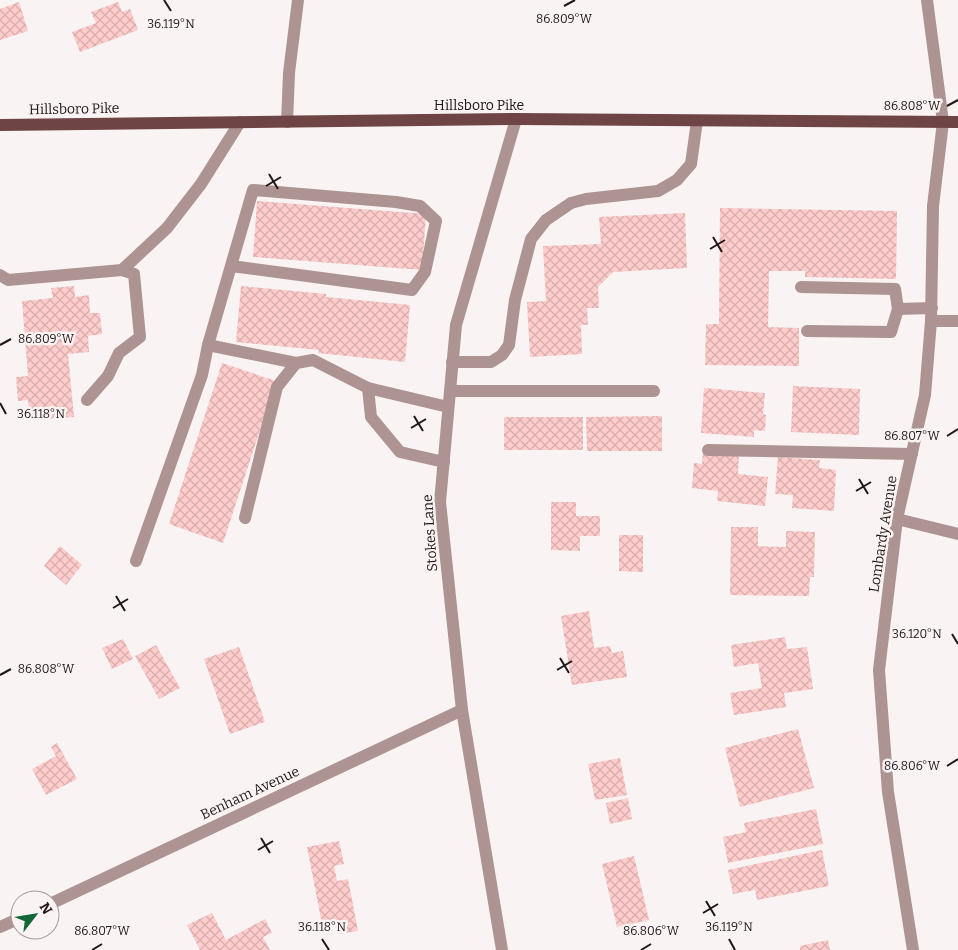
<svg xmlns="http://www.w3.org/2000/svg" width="958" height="950" font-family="Bitter,serif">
  <defs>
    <pattern id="building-cross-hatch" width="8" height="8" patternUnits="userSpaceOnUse" patternTransform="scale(1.25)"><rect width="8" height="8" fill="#fdcccb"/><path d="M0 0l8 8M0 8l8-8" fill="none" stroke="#d9aeae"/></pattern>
  </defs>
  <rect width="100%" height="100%" fill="#faf3f3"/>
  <g fill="url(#building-cross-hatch)">
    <polygon points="19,2 28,31 0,40 0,9"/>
    <polygon points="118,2 122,12 130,9 138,30 80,52 72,32 96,23 91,12"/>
    <polygon points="257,201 426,214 422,270 253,257"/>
    <polygon points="720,208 897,211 896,279 805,277 805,271 769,271 768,327 799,328 799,366 705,365 706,324 719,324"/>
    <polygon points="685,213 687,268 613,272 598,287 599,308 587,308 588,325 581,325 582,354 530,357 527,302 546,301 543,246 601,244 599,217"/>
    <polygon points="74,286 75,297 89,295 90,313 100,313 102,334 88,336 89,352 68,354 74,417 30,420 28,400 18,401 16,377 28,376 22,301 53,298 51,288"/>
    <polygon points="241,286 326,294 326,297 410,305 405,362 318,353 319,350 236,342"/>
    <polygon points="222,363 276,381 223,543 169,524"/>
    <polygon points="793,386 860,389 859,435 791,432"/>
    <polygon points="704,388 765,393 763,414 766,415 765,431 754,430 754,437 701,433"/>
    <polygon points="662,416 662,451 587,451 586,417"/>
    <rect x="504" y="417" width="79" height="33"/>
    <polygon points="703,451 739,455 738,474 768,477 765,506 717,501 718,491 692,488 694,463 702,464"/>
    <polygon points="778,457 820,460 819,468 836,470 834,511 792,508 793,495 775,494"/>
    <polygon points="551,502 576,502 576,516 600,516 600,536 580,536 580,551 551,550"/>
    <polygon points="731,527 758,527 758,546 786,547 786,531 815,532 814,577 810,577 809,596 730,595"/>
    <polygon points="619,535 643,535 643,572 619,571"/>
    <polygon points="60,546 82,565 66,585 44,566"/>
    <polygon points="589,611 594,648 610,646 612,653 623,651 627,677 572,685 561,616"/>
    <polygon points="785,637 787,649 807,647 813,689 784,693 786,707 734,715 730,693 762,688 758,663 734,667 731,645"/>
    <polygon points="123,639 133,659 112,669 102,648"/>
    <polygon points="156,645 180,688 159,699 135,656"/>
    <polygon points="239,647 265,722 230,734 204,659"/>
    <polygon points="798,729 814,788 740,807 725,748"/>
    <polygon points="57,743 77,779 46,795 32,769 56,756 51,747"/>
    <polygon points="620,758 627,795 595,800 588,764"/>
    <polygon points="628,798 632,819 610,824 606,803"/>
    <polygon points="816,809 823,844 728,863 723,837 746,832 744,823"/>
    <polygon points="339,841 344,864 334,866 337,881 348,879 358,931 338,934 336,921 322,924 307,847"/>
    <polygon points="822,850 829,886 757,900 755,890 733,894 728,870"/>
    <polygon points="634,856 649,920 617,927 602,864"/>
    <polygon points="212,913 226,940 265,919 272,933 263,937 270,950 200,950 187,925"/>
    <polygon points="828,940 830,950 800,950 800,946"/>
  </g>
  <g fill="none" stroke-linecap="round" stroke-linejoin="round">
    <g stroke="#ae9393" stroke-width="12">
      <polyline points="287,122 289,73 298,0"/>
      <polyline points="231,266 412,290 425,272 436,221 420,206 396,202 253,190 208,345 296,363"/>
      <polyline points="122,270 167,228 201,184 240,122"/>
      <polyline points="0,275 8,280 122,270 134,274 140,337 119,353 108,376 87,400"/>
      <polyline points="801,287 895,289 898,309 932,308"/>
      <polyline points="931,321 958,321"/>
      <polyline points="807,331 891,332 898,309"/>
      <polyline points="452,362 491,362 502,355 509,345 515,300 531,239 546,220 571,203 586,199 658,191 677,180 691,164 697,121"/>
      <polyline points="368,388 371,417 400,452 444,462"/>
      <polyline points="450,391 654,391"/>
      <polyline points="708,450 912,454"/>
      <polyline points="245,518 277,387 296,363 313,360 368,388 448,407"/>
      <polyline points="897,519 958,534"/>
      <polyline points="136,561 202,375 208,345"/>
      <polyline points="50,904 462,710"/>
      <polyline points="0,927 20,918"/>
      <polyline points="502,950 462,710 440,502 456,325 516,119"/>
      <polyline points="913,950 888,792 879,670 897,519 925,395 931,321 933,206 943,122 927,0"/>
    </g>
    <polyline stroke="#6f4444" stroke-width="12" points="0,125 516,119 958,122"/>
  </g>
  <path fill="none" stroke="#221616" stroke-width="2" d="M164,0L171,11M564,6L575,0M947,106L958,100M269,174L278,189M266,186L281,177M713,237L722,252M710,249L725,240M0,345L11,339M0,403L6,414M414,416L423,431M411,428L426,419M947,436L958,429M859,479L868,494M856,491L871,482M116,596L125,611M113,608L128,599M952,634L958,644M560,658L569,673M557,670L572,661M0,675L11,669M947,766L958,759M261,838L270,853M258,850L273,841M706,901L715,916M703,913L718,904M322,939L329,950M729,939L735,950M92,950L102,944M641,950L651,944"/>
  <g text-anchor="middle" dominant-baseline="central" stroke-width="5" stroke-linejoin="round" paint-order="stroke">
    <g font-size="14" fill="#221616" stroke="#faf3f3">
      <text x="479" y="105">Hillsboro Pike</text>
      <text transform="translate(74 109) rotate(-1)">Hillsboro Pike</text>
      <text transform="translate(430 533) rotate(-94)">Stokes Lane</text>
      <text transform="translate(883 534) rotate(-81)">Lombardy Avenue</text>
      <text transform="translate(250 793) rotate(-25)">Benham Avenue</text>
    </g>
  </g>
  <g font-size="12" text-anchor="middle" fill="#221616" stroke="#faf3f3" stroke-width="5" stroke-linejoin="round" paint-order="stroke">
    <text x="564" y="23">86.809°W</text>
    <text x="171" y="28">36.119°N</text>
    <text x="912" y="110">86.808°W</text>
    <text x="46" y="343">86.809°W</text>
    <text x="41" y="418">36.118°N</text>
    <text x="912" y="440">86.807°W</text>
    <text x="917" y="638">36.120°N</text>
    <text x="46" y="673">86.808°W</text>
    <text x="912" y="770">86.806°W</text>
    <text x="322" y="931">36.118°N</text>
    <text x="729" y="931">36.119°N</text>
    <text x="102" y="935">86.807°W</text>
    <text x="651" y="935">86.806°W</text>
  </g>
  <g transform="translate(35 915) rotate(59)"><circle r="24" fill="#faf3f3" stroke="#a49b9b"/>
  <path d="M0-4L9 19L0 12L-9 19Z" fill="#136636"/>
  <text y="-8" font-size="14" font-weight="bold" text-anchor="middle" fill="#221616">N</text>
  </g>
</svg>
